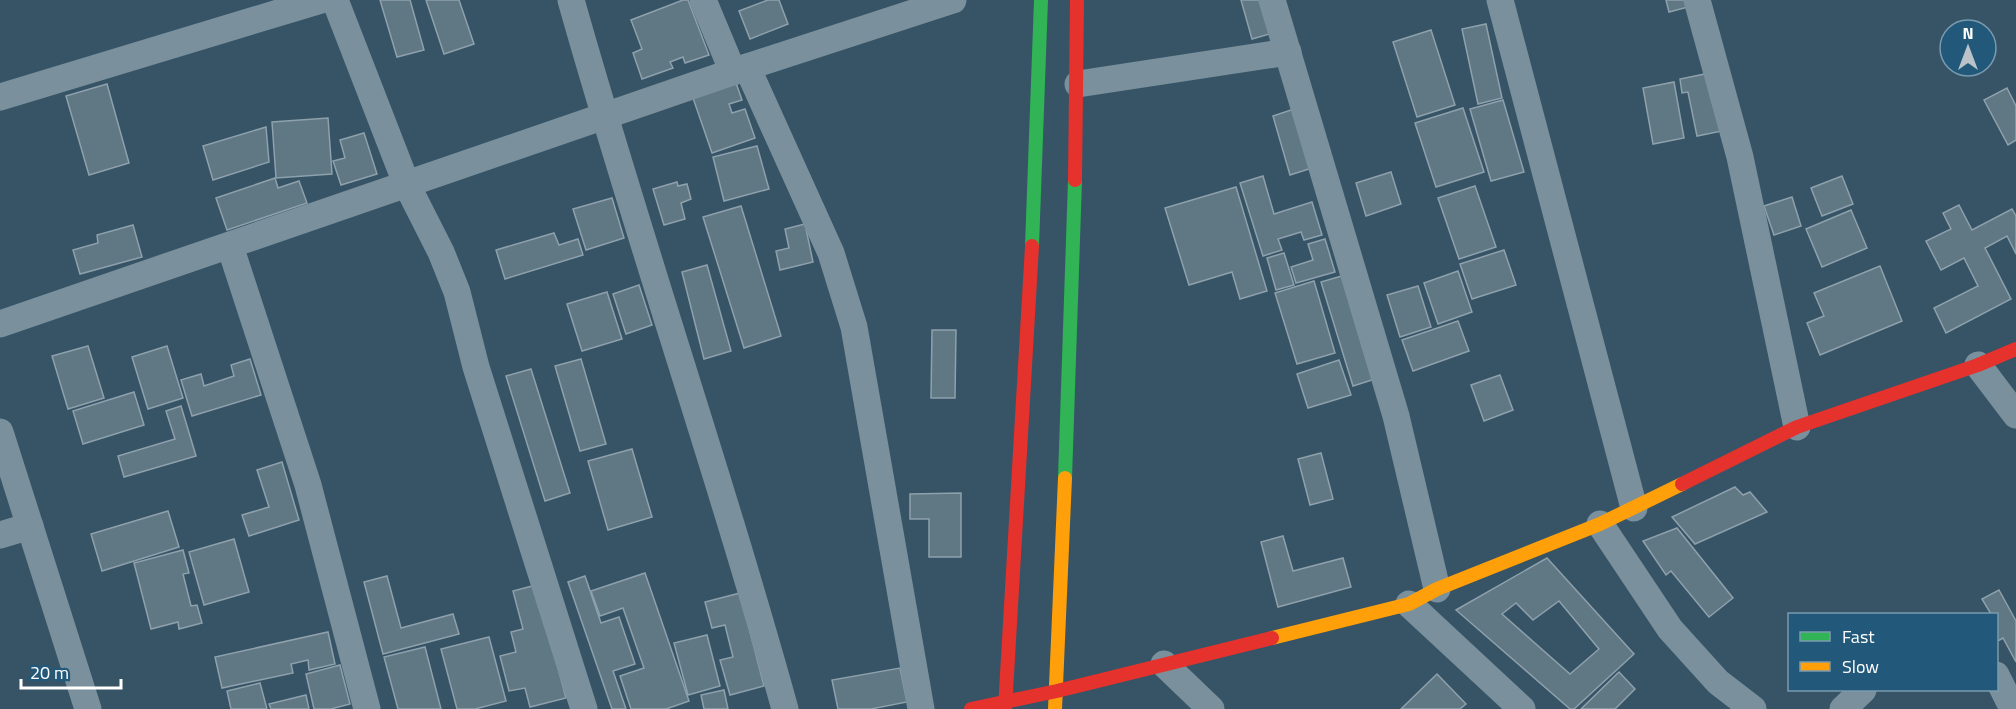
<svg xmlns="http://www.w3.org/2000/svg" width="2016" height="709" font-family="'Titillium Web',sans-serif">
  <rect width="100%" height="100%" fill="#365466"/>
  <g fill="#607784" stroke="#8ea1ac" stroke-width="1.5" fill-rule="evenodd">
    <polygon points="380,0 410,0 424,50 397,57"/>
    <polygon points="426,0 459,0 474,44 444,54"/>
    <polygon points="683,0 688,0 709,55 685,63 683,57 670,62 673,68 642,79 633,53 642,49 631,20"/>
    <polygon points="768,0 779,0 788,24 750,39 739,11"/>
    <polygon points="1241,0 1267,0 1276,32 1252,39"/>
    <polygon points="1666,0 1686,0 1688,7 1669,12"/>
    <polygon points="1486,24 1502,98 1478,104 1462,29"/>
    <polygon points="1431,30 1455,105 1417,117 1393,42"/>
    <polygon points="1710,73 1722,131 1697,136 1688,92 1682,93 1680,79"/>
    <polygon points="1674,82 1684,138 1653,144 1643,88"/>
    <polygon points="736,83 742,100 729,104 732,113 745,109 755,138 712,153 693,98"/>
    <polygon points="107,84 129,163 89,175 66,96"/>
    <polygon points="2007,88 2016,106 2016,140 2008,145 1984,100"/>
    <polygon points="1503,100 1524,172 1491,181 1470,109"/>
    <polygon points="1463,108 1484,172 1436,187 1415,123"/>
    <polygon points="1294,109 1312,168 1290,175 1273,116"/>
    <polygon points="328,118 332,174 276,178 272,122"/>
    <polygon points="266,127 269,162 213,180 203,146"/>
    <polygon points="364,133 377,174 341,185 333,161 345,158 340,140"/>
    <polygon points="757,146 769,189 724,201 713,157"/>
    <polygon points="1391,172 1401,204 1366,216 1356,183"/>
    <polygon points="1263,176 1274,214 1312,202 1322,235 1304,240 1301,232 1278,239 1282,250 1263,256 1240,183"/>
    <polygon points="1842,176 1853,204 1822,216 1811,188"/>
    <polygon points="275,178 278,188 299,181 307,203 227,230 216,198"/>
    <polygon points="677,182 678,186 687,184 691,199 681,203 685,219 664,225 653,189"/>
    <polygon points="1475,186 1496,247 1459,259 1438,198"/>
    <polygon points="1236,187 1267,291 1240,299 1232,272 1189,285 1165,208"/>
    <polygon points="1792,197 1801,226 1774,235 1764,206"/>
    <polygon points="612,198 624,238 586,250 573,209"/>
    <polygon points="1959,205 1972,230 2012,209 2016,216 2016,254 2007,236 1985,248 2011,299 1946,333 1934,308 1978,286 1964,258 1941,270 1926,241 1951,229 1943,213"/>
    <polygon points="741,206 781,336 744,348 703,217"/>
    <polygon points="1851,210 1867,248 1822,267 1806,229"/>
    <polygon points="805,224 813,262 780,270 776,251 789,248 785,229"/>
    <polygon points="133,225 142,257 80,274 73,250 98,243 97,235"/>
    <polygon points="554,233 559,245 578,239 583,255 505,279 496,250"/>
    <polygon points="1325,239 1335,272 1296,283 1291,267 1313,260 1308,244"/>
    <polygon points="1504,250 1516,285 1472,299 1460,264"/>
    <polygon points="1284,253 1294,285 1276,290 1267,258"/>
    <polygon points="707,265 731,351 704,359 682,272"/>
    <polygon points="1880,266 1902,321 1820,355 1807,323 1824,316 1814,293"/>
    <polygon points="1458,271 1472,312 1438,324 1424,283"/>
    <polygon points="1345,275 1375,379 1353,386 1321,282"/>
    <polygon points="1314,281 1335,353 1297,364 1275,293"/>
    <polygon points="639,285 652,325 626,334 613,294"/>
    <polygon points="1418,286 1431,327 1400,337 1387,295"/>
    <polygon points="607,292 622,339 582,351 567,304"/>
    <polygon points="1458,321 1469,351 1413,371 1402,340"/>
    <polygon points="932,330 956,330 955,398 931,398"/>
    <polygon points="88,346 104,398 68,409 52,356"/>
    <polygon points="167,346 183,398 148,409 132,357"/>
    <polygon points="250,359 261,395 192,416 181,380 201,374 204,386 234,376 231,365"/>
    <polygon points="581,359 606,444 580,451 555,366"/>
    <polygon points="1339,360 1351,395 1308,408 1297,374"/>
    <polygon points="531,369 570,493 545,501 506,376"/>
    <polygon points="1500,375 1513,410 1484,421 1471,385"/>
    <polygon points="134,392 144,425 83,444 73,411"/>
    <polygon points="181,406 196,456 124,477 118,456 175,439 166,411"/>
    <polygon points="632,449 652,517 608,530 588,461"/>
    <polygon points="1321,453 1333,499 1310,505 1298,459"/>
    <polygon points="282,462 299,520 249,536 242,515 269,507 257,470"/>
    <polygon points="1735,487 1743,495 1750,492 1767,512 1695,544 1672,517"/>
    <polygon points="961,493 961,557 929,557 929,519 910,519 910,494"/>
    <polygon points="168,511 179,547 102,571 91,534"/>
    <polygon points="1677,528 1733,598 1709,617 1671,571 1666,575 1643,541"/>
    <polygon points="1283,536 1293,571 1343,558 1351,587 1278,607 1261,542"/>
    <polygon points="234,539 249,592 204,605 189,552"/>
    <polygon points="183,550 189,573 183,574 191,606 197,605 202,623 179,629 178,622 151,629 134,563"/>
    <path d="M1547,558L1634,654L1574,709H1570L1456,610ZM1559,601L1599,649L1570,674L1502,614L1516,603L1533,620Z"/>
    <polygon points="645,573 689,701 666,709 631,709 620,676 644,668 623,608 600,616 591,591"/>
    <polygon points="387,576 401,628 453,614 459,634 383,654 364,582"/>
    <polygon points="585,576 601,623 619,617 635,664 613,671 626,709 612,709 568,582"/>
    <polygon points="536,585 566,698 530,707 525,688 509,691 500,656 516,652 511,632 523,629 513,591"/>
    <polygon points="1999,590 2016,621 2016,662 2003,638 1996,642 1996,614 1991,614 1982,599"/>
    <polygon points="740,593 764,686 730,695 720,660 733,657 725,625 712,628 705,602"/>
    <polygon points="328,632 335,664 309,670 308,660 291,664 293,673 222,688 215,657"/>
    <polygon points="707,635 720,686 688,695 674,643"/>
    <polygon points="489,637 506,701 475,709 457,709 441,649"/>
    <polygon points="425,647 441,709 398,709 384,657"/>
    <polygon points="340,665 350,704 331,709 314,709 306,674"/>
    <polygon points="900,668 907,702 871,709 838,709 832,680"/>
    <polygon points="1619,672 1635,689 1615,709 1581,709"/>
    <polygon points="1437,674 1466,704 1460,709 1401,709"/>
    <polygon points="260,683 267,709 231,709 227,691"/>
    <polygon points="724,690 728,709 704,709 701,695"/>
    <polygon points="306,695 309,709 271,709 269,704"/>
  </g>
  <g fill="none" stroke-linecap="round" stroke-linejoin="round">
    <g stroke="#7a909d" stroke-width="27">
      <polyline points="335,0 406,183 441,252 457,292 476,367 584,709"/>
      <path d="M571,0C638,238 719,471 785,709"/>
      <polyline points="703,0 733,72"/>
      <polyline points="1272,0 1396,416 1437,589"/>
      <polyline points="1500,0 1634,508"/>
      <polyline points="1697,0 1740,157 1797,427"/>
      <polyline points="747,67 831,253 854,327 921,709"/>
      <polyline points="1078,84 1288,52"/>
      <polyline points="0,97 321,0"/>
      <polyline points="230,246 308,485 367,709"/>
      <polyline points="0,324 747,67 953,0"/>
      <polyline points="1978,365 2016,415"/>
      <polyline points="0,432 88,709"/>
      <polyline points="1600,524 1670,629 1718,682 1753,709"/>
      <polyline points="0,535 30,526"/>
      <polyline points="1409,604 1522,709"/>
      <polyline points="1164,664 1211,709"/>
      <polyline points="1996,675 2013,709"/>
      <polyline points="1843,709 1863,690"/>
    </g>
    <g stroke="#30b455" stroke-width="14">
      <polyline points="1032,246 1041,0"/>
      <polyline points="1065,478 1075,180"/>
    </g>
    <g stroke="#ff9f0a" stroke-width="14">
      <polyline points="1272,638 1409,604 1437,589 1600,524 1682,484"/>
      <polyline points="1055,709 1065,478"/>
    </g>
    <g stroke="#e5322d" stroke-width="14">
      <polyline points="1075,180 1077,0"/>
      <polyline points="1682,484 1797,427 1978,365 2016,349"/>
      <polyline points="971,709 1057,691 1272,638"/>
      <polyline points="1005,709 1032,246"/>
    </g>
  </g>
  <rect x="1788" y="613" width="210" height="78" fill="#22597a" stroke="#7a9baf" stroke-width="1.5"/>
  <rect x="1800" y="632" width="30" height="9" fill="#30b455" stroke="#7a9baf" stroke-width="1.5"/>
  <text x="1842" y="643" font-size="18" fill="#ffffff">Fast</text>
  <rect x="1800" y="662" width="30" height="9" fill="#ff9f0a" stroke="#7a9baf" stroke-width="1.5"/>
  <text x="1842" y="673" font-size="18" fill="#ffffff">Slow</text>
  <g transform="translate(1968 48)"><circle r="28" fill="#22597a" stroke="#7a9baf" stroke-width="1.5"/>
  <path d="M0-4.5L10 22L0 15L-10 22Z" fill="#b9c3c9"/>
  <text y="-9" font-size="16" font-weight="bold" text-anchor="middle" fill="#ffffff">N</text>
  </g>
  <path d="M21 679v9h100v-9" fill="none" stroke="#ffffff" stroke-width="3"/>
  <text x="30" y="679" font-size="18" fill="#ffffff" stroke="#22597a" stroke-width="4.5" paint-order="stroke">20 m</text>
</svg>
